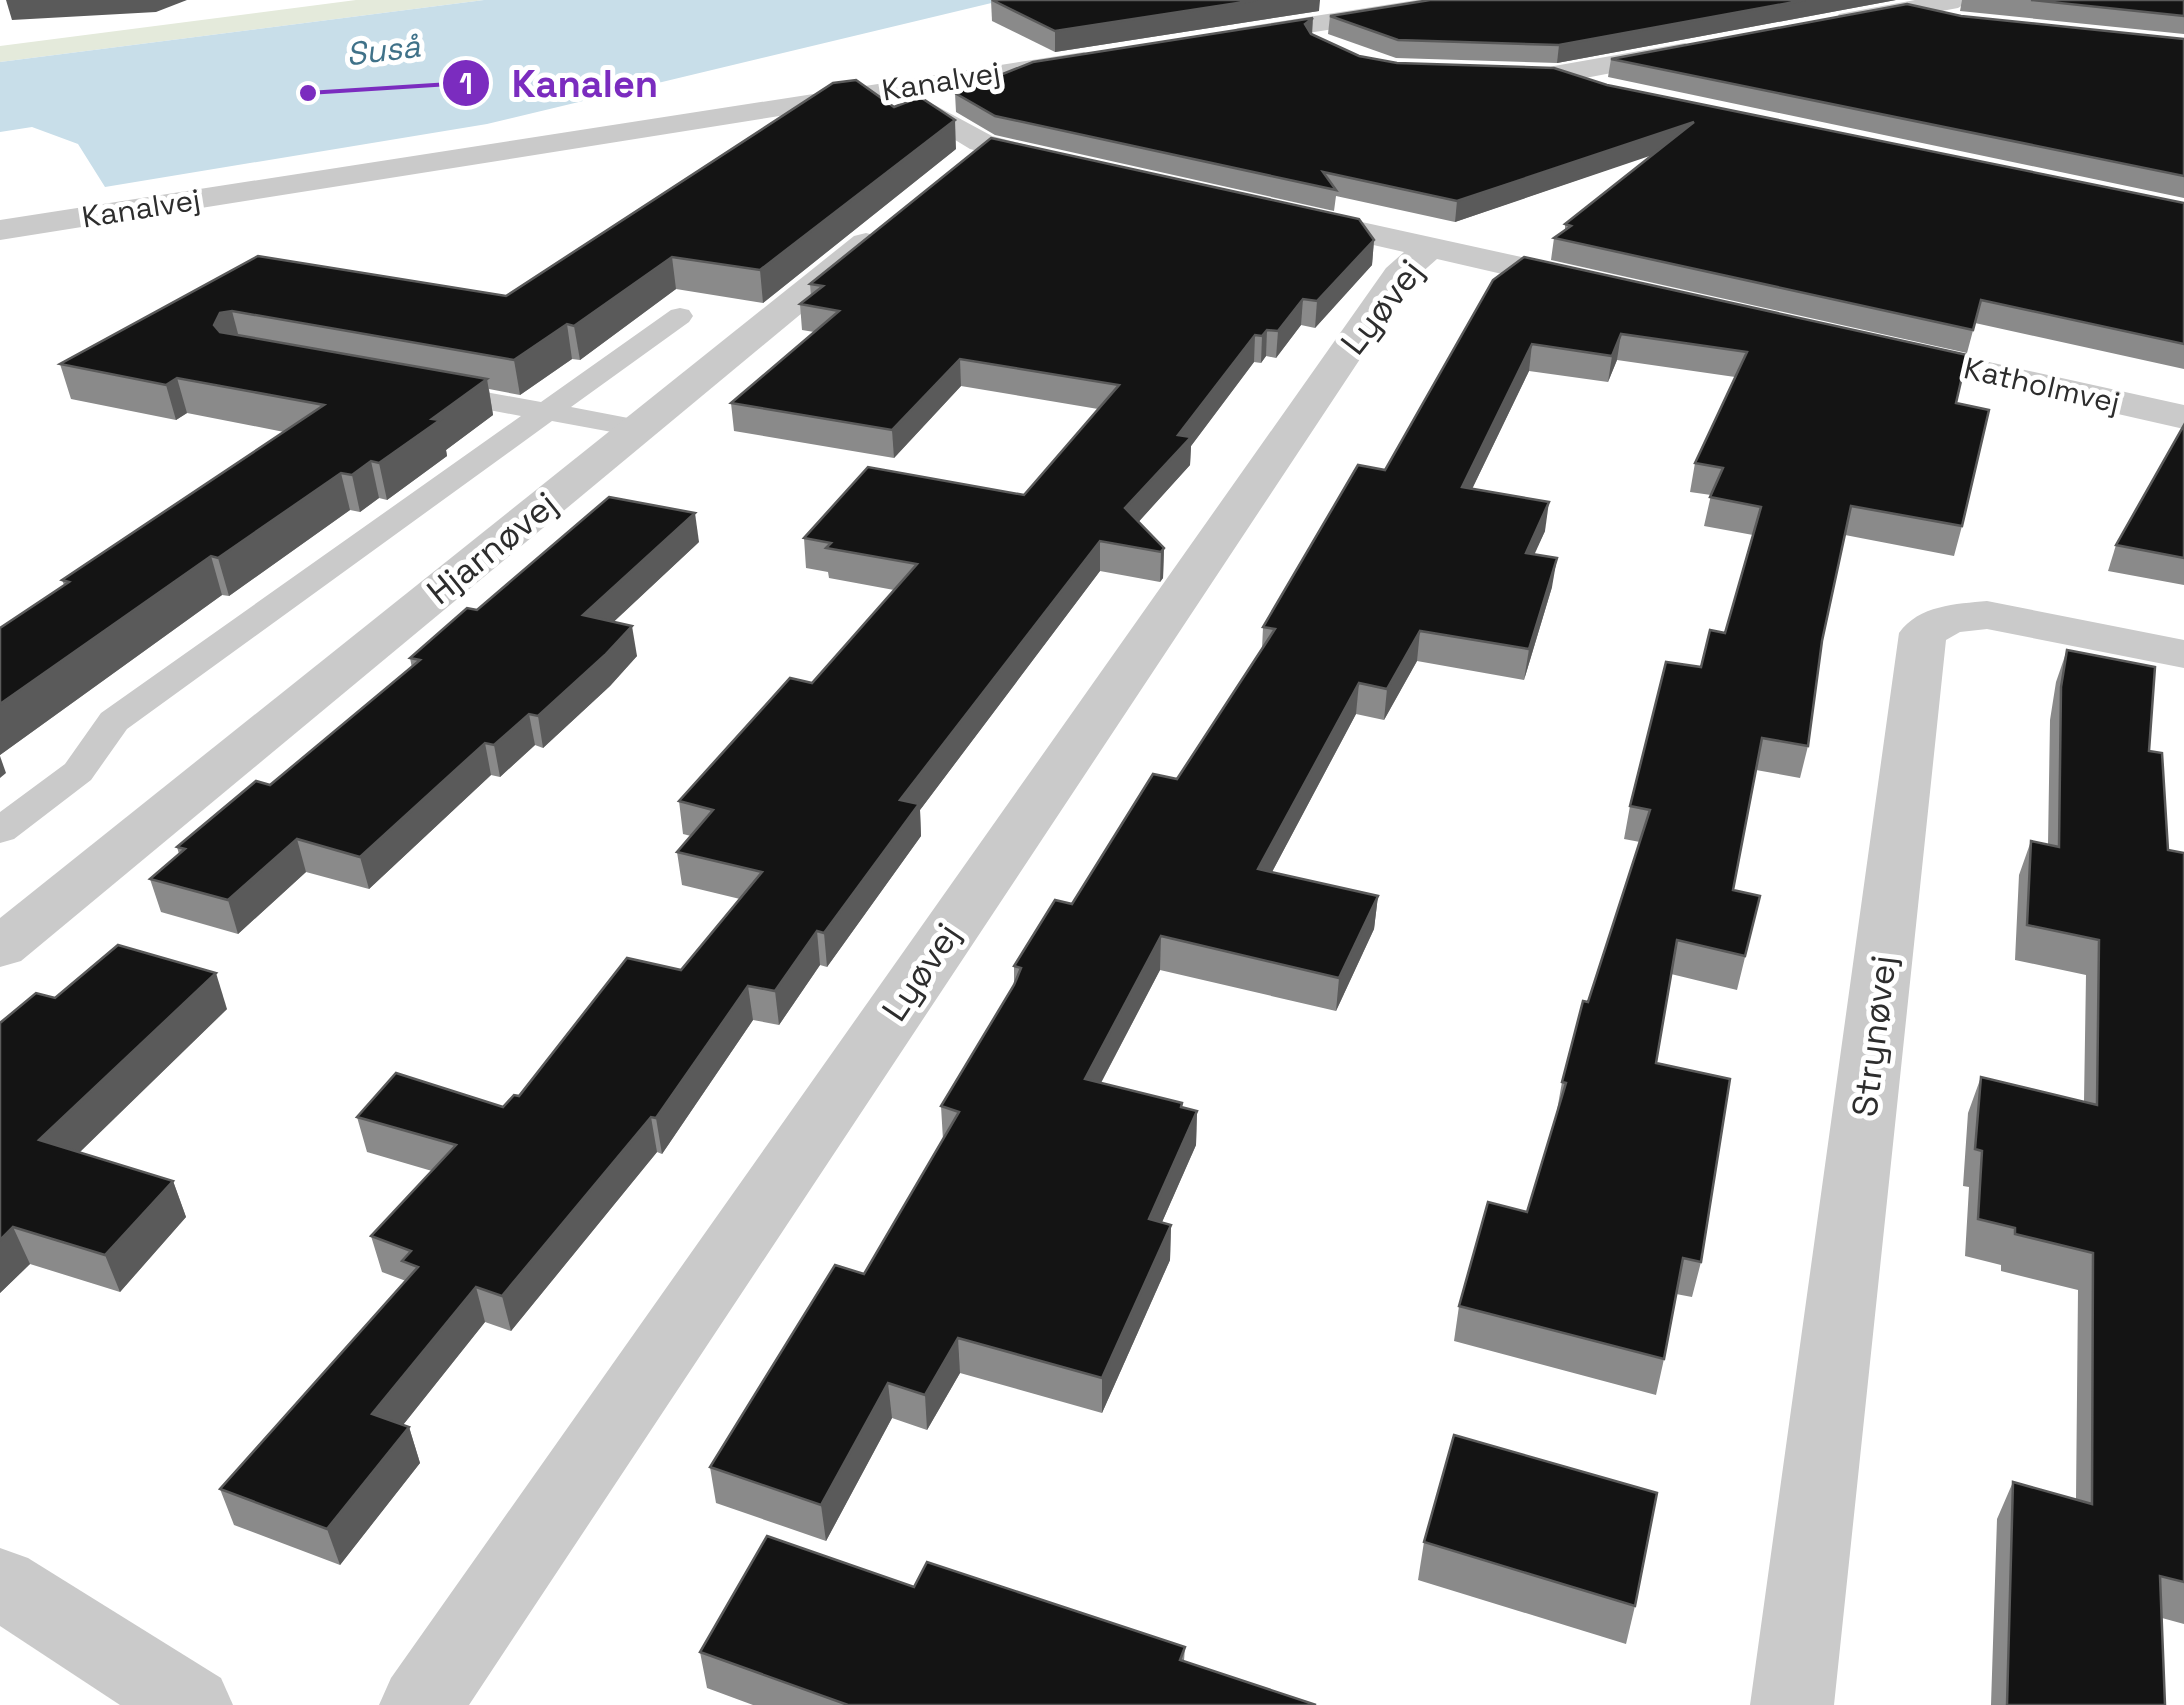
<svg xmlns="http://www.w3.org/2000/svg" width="2184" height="1705" font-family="'Space Grotesk',sans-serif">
  <rect width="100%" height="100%" fill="#fff"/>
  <polygon fill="#e4eadb" points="356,0 484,0 0,62 0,46"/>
  <polygon fill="#c8dee9" points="484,0 1004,0 487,124 105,187 78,144 32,127 0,132 0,62"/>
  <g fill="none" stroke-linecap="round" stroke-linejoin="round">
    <polygon fill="#cacaca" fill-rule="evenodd" points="680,308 689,310 693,316 689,322 571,407 649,422 654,428 649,434 639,437 552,421 127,729 91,780 14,839 0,843 0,812 65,764 101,713 521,416 426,398 422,392 426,386 436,383 541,402 671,310"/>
    <g fill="#cacaca" fill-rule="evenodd">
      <polygon points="1417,0 1480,0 1467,8 1238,44 1224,36 1238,28"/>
      <polygon points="1915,0 1971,0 1958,8 1848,28 1835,20 1839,14"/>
      <polygon points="1685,43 1699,51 1695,57 1554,84 1544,81 1540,75 1544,69 1554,66"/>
      <polygon points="1084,52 1098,60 1094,66 0,240 0,220"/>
      <polygon points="916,95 992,136 1065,155 1070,162 1065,169 1054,171 970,149 906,110 901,104 906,98"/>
      <polygon points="1298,208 1585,271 1598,274 1603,282 1598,290 1585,293 1437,259 1411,282 469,1705 379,1705 391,1678 1386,268 1404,252 1286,225 1281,218 1286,211"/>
      <polygon points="866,233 878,236 883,243 878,250 21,961 0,967 0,918 854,236"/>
      <polygon points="1894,341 2184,405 2184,429 1881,360 1875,352 1881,344"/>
      <path d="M1987,601L2184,640V668L1987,629L1960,632L1946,640L1834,1705H1750L1899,633C1919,605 1956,604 1987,601Z"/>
      <polygon points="0,1548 28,1558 221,1678 233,1705 120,1705 0,1626"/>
    </g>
  </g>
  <g fill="#8a8a8a">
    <polygon points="991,0 1319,11 1055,52 992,21"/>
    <polygon points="1896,0 1557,63 1396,58 1328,34 1330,16"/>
    <polygon points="1962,0 2184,0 2184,34 1960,11"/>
    <polygon points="1961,16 2184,39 2184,198 1608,77 1611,59"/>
    <polygon points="1312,35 1359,56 1397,63 1607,85 2184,203 2184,369 1975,323 1967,353 1551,260 1554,238 1565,230 1565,224 1653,154 1455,222 1336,196 1334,211 995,135 956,112 955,93"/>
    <polygon points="956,149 763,303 676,289 580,360 572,359 520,395 489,389 493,415 446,450 447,456 387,500 379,498 360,512 350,510 229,596 222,595 0,755 0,628 64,585 62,580 284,432 187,413 176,420 71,399 60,364 258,256 506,296"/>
    <polygon points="1374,240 1372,265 1315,328 1301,325 1276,358 1266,356 1261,363 1254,362 1191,446 1190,465 1138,522 1164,548 1163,578 1160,582 1100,571 920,810 921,836 827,967 820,965 779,1025 753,1020 662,1154 657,1152 511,1331 485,1322 403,1425 409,1427 420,1463 340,1565 234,1525 220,1489 406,1281 382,1272 371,1236 432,1171 367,1152 357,1117 503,1107 519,1096 681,970 740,899 682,885 677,852 691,836 683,834 679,801 812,683 894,590 829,578 828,572 806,568 804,538 1024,495 1098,409 961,386 894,458 734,431 731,403 814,332 802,330 800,304 811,296 810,284"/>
    <polygon points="1493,280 1956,403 1962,526 1954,556 1845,535 1822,641 1808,746 1800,778 1756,770 1733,890 1760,896 1737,990 1671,974 1656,1063 1701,1262 1692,1297 1676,1294 1664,1359 1656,1395 1454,1341 1459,1306 1527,1212 1556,1116 1562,1082 1640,842 1624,839 1630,806 1701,667 1725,633 1753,535 1704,526 1711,495 1690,492 1695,463 1735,377 1617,360 1608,382 1529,371 1472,489 1545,531 1534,554 1552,587 1524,680 1417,661 1384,720 1356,714 1272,872 1378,896 1374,929 1336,1011 1160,970 1101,1083 1197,1111 1196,1145 1162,1222 1171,1225 1170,1260 1102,1413 960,1373 927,1430 892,1418 826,1541 716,1503 710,1467 864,1274 943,1140 941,1106 1014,985 1014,966 1072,904 1177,779 1262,649 1263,627 1385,470"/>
    <polygon points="2184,425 2184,585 2108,571 2116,545"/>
    <polygon points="699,542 613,622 637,656 610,686 543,748 535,745 500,777 491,775 369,889 306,872 238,934 161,912 150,879 179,854 177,847 270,785 412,668 410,658 477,610"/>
    <polygon points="2067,650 2149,751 2168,850 2184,853 2184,1624 2162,1618 2165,1705 1991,1705 1997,1519 2013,1482 2076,1499 2078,1290 2001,1271 2001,1265 1965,1256 1969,1187 1963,1186 1968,1113 1981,1077 2084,1102 2086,975 2015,960 2019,875 2031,841 2048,845 2050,720 2056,682"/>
    <polygon points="55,998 227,1009 79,1153 173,1181 186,1217 120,1292 30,1264 0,1293"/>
    <polygon points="1424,1542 1635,1606 1626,1644 1418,1580"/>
    <polygon points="914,1587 1185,1647 1184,1661 1316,1705 753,1705 707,1688 700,1652"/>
  </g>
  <g fill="#5a5a5a">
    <polygon points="6,0 187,0 156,12 12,20"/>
    <polygon points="1257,0 1320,0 1319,11 1055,52 1055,31"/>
    <polygon points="1805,0 1896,0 1557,63 1559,45"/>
    <polygon points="1313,18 1312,36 1305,24"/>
    <polygon points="955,120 956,149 763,303 760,270"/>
    <polygon points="1694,122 1691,142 1455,222 1457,201"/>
    <polygon points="1374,240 1372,265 1315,328 1317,301"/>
    <polygon points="672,257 676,289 580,360 574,326"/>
    <polygon points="1303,299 1301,325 1276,358 1278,331"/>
    <polygon points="232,311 241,345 229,347 214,325 220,313"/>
    <polygon points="567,324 572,359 520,395 514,360"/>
    <polygon points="1267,330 1266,356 1261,363 1262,336"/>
    <polygon points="1621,334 1617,360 1608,382 1612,356"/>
    <polygon points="1255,335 1254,362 1191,446 1190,465 1125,537 1125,508 1178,435"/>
    <polygon points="1532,344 1529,371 1459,516 1462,487"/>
    <polygon points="960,359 961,386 894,458 892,430"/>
    <polygon points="177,378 187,413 176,420 166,385"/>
    <polygon points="487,379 493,415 446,450 447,456 387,500 379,463 432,419"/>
    <polygon points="371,461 379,498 360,512 352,475"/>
    <polygon points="341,473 350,510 229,596 218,558"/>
    <polygon points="1549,502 1545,531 1522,582 1526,553"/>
    <polygon points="695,513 699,542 588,646 583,615"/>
    <polygon points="1100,541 1100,571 920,810 921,836 827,967 824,933 900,800"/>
    <polygon points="1164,548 1163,578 1160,582 1161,552"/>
    <polygon points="211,556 222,595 0,755 0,704"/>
    <polygon points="1557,558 1552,587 1524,680 1529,649"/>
    <polygon points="632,626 637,656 610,686 543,748 538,716"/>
    <polygon points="1420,631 1417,661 1384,720 1387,689"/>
    <polygon points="1359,683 1356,714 1256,902 1258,869"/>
    <polygon points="529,714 535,745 500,777 494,745"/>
    <polygon points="485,743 491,775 369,889 360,857"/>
    <polygon points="0,756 6,773 0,778"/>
    <polygon points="297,839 306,872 238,934 228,900"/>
    <polygon points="1378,896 1374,929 1336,1011 1339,978"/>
    <polygon points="817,931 820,965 779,1025 775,991"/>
    <polygon points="1161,936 1160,970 1085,1113 1085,1079"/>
    <polygon points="216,973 227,1009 54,1177 39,1140"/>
    <polygon points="748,986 753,1020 662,1154 656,1118"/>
    <polygon points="1197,1111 1196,1145 1148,1254 1149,1219"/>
    <polygon points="651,1117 657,1152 511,1331 502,1296"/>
    <polygon points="173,1181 186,1217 120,1292 105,1255"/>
    <polygon points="1171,1225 1170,1260 1102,1413 1102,1378"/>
    <polygon points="13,1227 30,1264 0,1293 0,1240"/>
    <polygon points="476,1287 485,1322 383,1450 372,1414"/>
    <polygon points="958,1338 960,1373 927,1430 925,1395"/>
    <polygon points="888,1383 892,1418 826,1541 821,1505"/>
    <polygon points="409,1427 420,1463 340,1565 327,1529"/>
  </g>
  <g fill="#141414" stroke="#5a5a5a" stroke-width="2.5">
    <polygon points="992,0 1257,0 1055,31"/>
    <polygon points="1430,0 1805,0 1559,45 1398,40 1330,16"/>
    <polygon points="2031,0 2184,0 2184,16"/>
    <polygon points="1907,4 1961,16 2184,39 2184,176 1611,59"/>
    <polygon points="1313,18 1305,24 1311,34 1359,56 1397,63 1554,68 1607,85 2184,203 2184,344 1981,300 1973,330 1554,238 1571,226 1565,224 1694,122 1457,201 1323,172 1336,190 995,116 955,93 1033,62"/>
    <polygon points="856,80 894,107 920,97 955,120 760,270 672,257 574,326 567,324 514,360 232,311 220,313 214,325 220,332 487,379 432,419 440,420 379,463 371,461 352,475 341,473 218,558 211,556 0,704 0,628 69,582 62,580 324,405 177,378 166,385 60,364 258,256 506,296 833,83"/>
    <polygon points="991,138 1359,219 1374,240 1317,301 1303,299 1278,331 1267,330 1262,336 1255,335 1178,435 1191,437 1125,508 1164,548 1161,552 1100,541 900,800 919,804 824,933 817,931 775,991 748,986 656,1118 651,1117 502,1296 476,1287 372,1414 409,1427 327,1529 220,1489 418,1267 402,1261 411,1251 371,1236 456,1145 357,1117 396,1073 503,1107 514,1095 519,1096 627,958 681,970 762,872 677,852 713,810 679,801 790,678 812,683 917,564 826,548 831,543 804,538 868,467 1024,495 1119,385 960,359 892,430 731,403 839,311 800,304 823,286 810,284"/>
    <polygon points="1524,257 1967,355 1956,403 1989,410 1962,526 1851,506 1822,641 1808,746 1762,738 1733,890 1760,896 1745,956 1677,940 1656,1063 1730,1079 1701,1262 1683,1258 1664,1359 1459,1306 1488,1202 1527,1212 1566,1083 1562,1082 1583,1001 1588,1002 1650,810 1630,806 1666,662 1701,667 1710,630 1725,633 1761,507 1710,497 1723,468 1695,463 1747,352 1621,334 1612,356 1532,344 1462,487 1549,502 1526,553 1557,558 1529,649 1420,631 1387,689 1359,683 1258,869 1378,896 1339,978 1161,936 1085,1079 1182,1103 1181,1107 1197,1111 1149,1219 1171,1225 1102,1378 958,1338 925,1395 888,1383 821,1505 710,1467 835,1265 864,1274 959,1112 941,1106 1014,985 1021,968 1014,966 1055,900 1072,904 1153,774 1177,779 1275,629 1263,627 1358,465 1385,470 1493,280"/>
    <polygon points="2184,425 2184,558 2116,545"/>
    <polygon points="609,497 695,513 583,615 632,626 605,655 538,716 529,714 494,745 485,743 360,857 297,839 228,900 150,879 185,849 177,847 256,781 270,785 420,660 410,658 467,608 477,610"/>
    <polygon points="2067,650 2155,667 2149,751 2162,753 2168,850 2184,853 2184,1582 2160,1576 2165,1705 2007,1705 2013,1482 2092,1504 2093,1253 2015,1234 2015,1228 1978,1219 1982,1151 1975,1149 1981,1077 2097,1105 2099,940 2027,925 2031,841 2059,847 2061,687"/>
    <polygon points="118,945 216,973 39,1140 173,1181 105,1255 13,1227 0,1240 0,1023 36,993 55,998"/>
    <polygon points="1454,1435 1657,1493 1635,1606 1424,1542"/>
    <polygon points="767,1536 914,1587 927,1562 1185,1647 1180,1660 1316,1705 848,1705 700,1652"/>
  </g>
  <g text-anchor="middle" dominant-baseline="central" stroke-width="10" stroke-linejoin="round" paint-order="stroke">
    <g font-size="30" fill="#2d2d2d" stroke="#fff">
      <text transform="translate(941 81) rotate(-9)">Kanalvej</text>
      <text transform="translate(141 208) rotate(-9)">Kanalvej</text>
      <text transform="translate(2042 385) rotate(13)">Katholmvej</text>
    </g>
    <g font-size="32" font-style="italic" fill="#407289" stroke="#fff">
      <text transform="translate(383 50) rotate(-7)">Suså</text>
    </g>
    <g font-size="35" fill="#2d2d2d" stroke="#fff">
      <text transform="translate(1382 307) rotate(-52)">Lyøvej</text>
      <text transform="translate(492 548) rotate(-39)">Hjarnøvej</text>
      <text transform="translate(921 972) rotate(-56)">Lyøvej</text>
      <text transform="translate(1874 1036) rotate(-83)">Strynøvej</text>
    </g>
  </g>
  <path fill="none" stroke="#7b2cbf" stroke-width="4" d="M308 93L466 83"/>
  <g fill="#7b2cbf" stroke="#fff" stroke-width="4">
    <circle cx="308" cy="93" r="10"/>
    <circle cx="466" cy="83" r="25"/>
  </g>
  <g font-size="30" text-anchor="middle" font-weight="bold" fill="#fff">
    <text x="466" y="94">1</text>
  </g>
  <g font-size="38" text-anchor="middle" font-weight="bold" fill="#7b2cbf" stroke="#fff" stroke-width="10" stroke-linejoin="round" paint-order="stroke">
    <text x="585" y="97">Kanalen</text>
  </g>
</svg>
